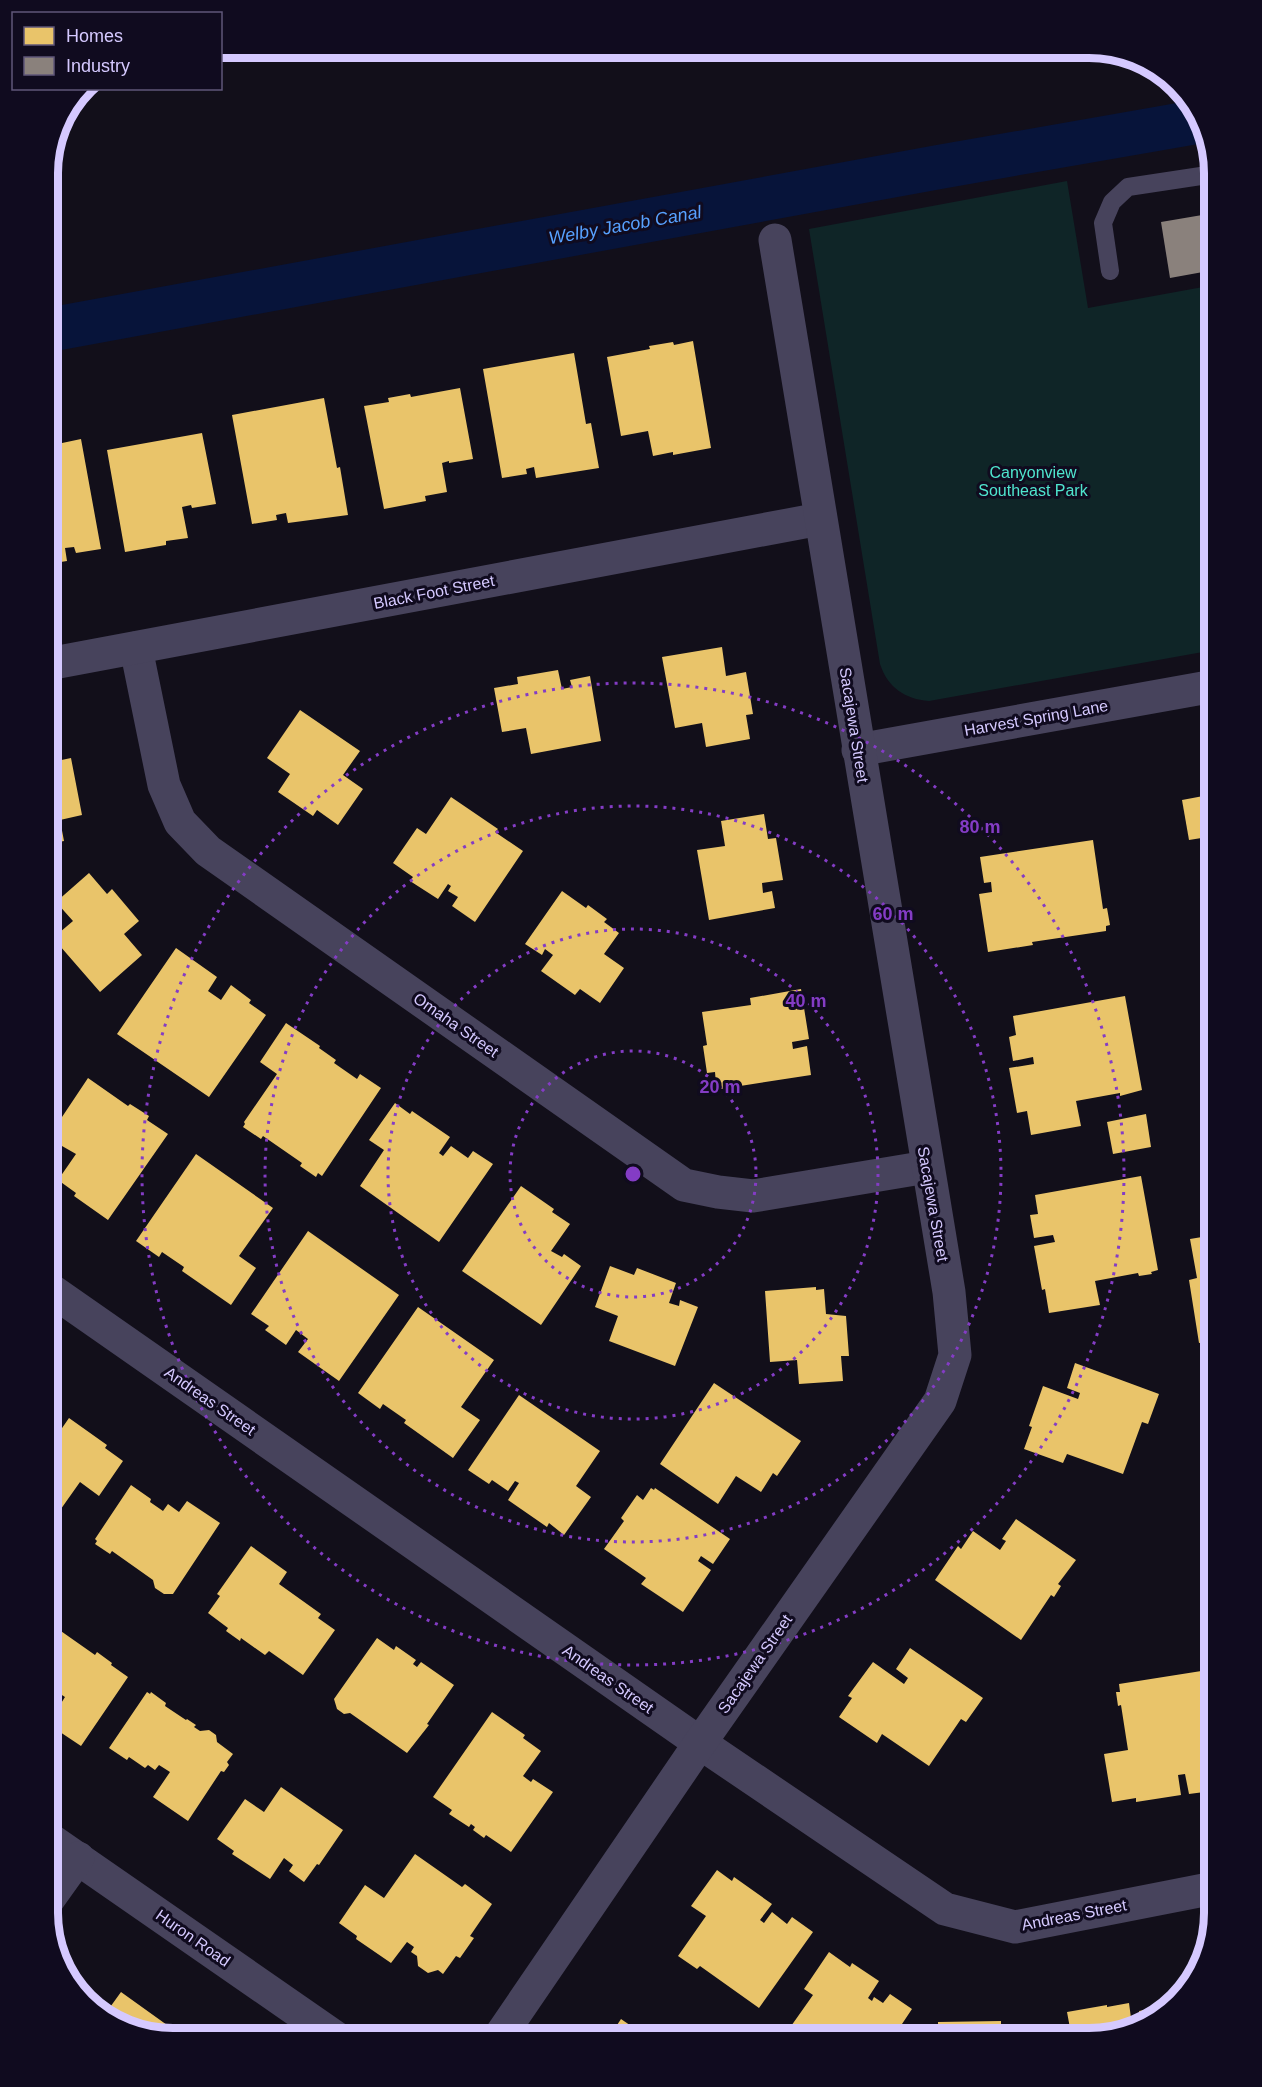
<svg xmlns="http://www.w3.org/2000/svg" width="1262" height="2087" font-family="Arial,sans-serif">
  <rect width="100%" height="100%" fill="#120f1a"/>
  <path fill="#0f2527" d="M1067,181L1088,308L1214,285V650L929,701C905,699 888,688 880,664L809,229Z"/>
  <g fill="#e9c46a">
    <polygon points="693,341 711,448 673,455 673,452 653,456 648,431 621,436 607,357 650,349 649,346 673,342 674,345"/>
    <polygon points="574,353 586,424 591,423 599,468 536,478 534,467 526,469 527,474 502,478 483,369"/>
    <polygon points="460,388 473,459 449,463 449,461 442,463 447,492 425,496 426,501 384,509 364,406 389,402 388,398 410,394 411,397"/>
    <polygon points="324,398 337,468 340,467 348,515 288,523 286,513 276,515 277,520 252,524 232,415"/>
    <polygon points="202,433 216,504 192,508 191,505 182,507 188,538 166,541 166,545 125,552 107,450"/>
    <polygon points="81,439 101,549 76,553 74,547 65,548 67,561 48,564 48,446"/>
    <polygon points="722,647 726,676 746,672 753,714 746,715 750,739 706,747 702,723 675,728 662,657"/>
    <polygon points="558,670 562,689 572,687 570,680 590,676 601,741 531,754 526,728 502,732 494,688 518,684 517,677"/>
    <polygon points="300,710 360,751 343,775 363,789 338,825 317,810 313,816 278,792 290,774 267,758"/>
    <polygon points="51,758 52,762 71,758 82,815 60,820 64,841 48,844 48,759"/>
    <polygon points="1214,794 1214,836 1189,840 1182,800"/>
    <polygon points="451,797 498,829 495,832 523,851 475,922 452,906 458,897 448,891 451,886 448,884 438,899 410,881 413,877 393,863 417,828 426,834"/>
    <polygon points="764,814 768,839 776,838 783,880 762,883 763,893 772,891 775,908 709,920 697,850 725,846 721,821"/>
    <polygon points="1093,840 1103,909 1107,908 1110,925 1106,926 1106,931 1032,942 1033,945 988,952 979,894 992,892 991,882 984,883 980,857"/>
    <polygon points="89,873 107,894 112,889 139,921 124,934 142,955 100,992 53,938 73,921 56,902"/>
    <polygon points="562,891 586,908 588,905 607,919 604,922 619,933 604,954 624,968 600,1003 580,989 575,995 541,971 553,955 545,949 542,955 525,944"/>
    <polygon points="176,948 217,977 208,991 221,1000 231,985 251,1000 249,1003 266,1015 209,1097 117,1034"/>
    <polygon points="801,989 809,1039 792,1042 793,1049 807,1046 811,1075 721,1089 721,1084 716,1084 715,1072 707,1073 703,1046 707,1045 702,1012 751,1005 750,998"/>
    <polygon points="1125,996 1142,1090 1120,1096 1120,1093 1076,1101 1081,1126 1031,1135 1027,1111 1017,1113 1009,1068 1034,1064 1033,1057 1013,1061 1009,1037 1016,1035 1013,1016"/>
    <polygon points="286,1023 320,1046 319,1048 336,1060 334,1063 357,1079 360,1074 381,1088 322,1176 318,1173 316,1177 300,1166 302,1163 263,1136 261,1139 243,1127 245,1124 244,1122 277,1074 260,1062"/>
    <polygon points="88,1078 128,1106 130,1104 149,1116 147,1120 168,1134 108,1220 74,1196 76,1193 58,1180 76,1154 48,1138"/>
    <polygon points="395,1103 410,1114 412,1111 450,1137 439,1153 443,1156 451,1146 468,1158 473,1151 493,1164 439,1242 360,1186 384,1150 369,1140"/>
    <polygon points="1146,1114 1151,1147 1113,1154 1107,1122"/>
    <polygon points="196,1154 273,1208 239,1256 256,1268 231,1305 182,1271 184,1267 162,1252 159,1257 136,1241"/>
    <polygon points="1141,1176 1158,1270 1151,1272 1152,1274 1139,1276 1138,1273 1095,1281 1100,1305 1049,1313 1045,1289 1042,1290 1034,1246 1055,1242 1053,1235 1034,1238 1030,1215 1038,1214 1035,1195"/>
    <polygon points="521,1186 554,1209 552,1212 570,1224 551,1251 562,1257 564,1254 581,1266 541,1325 462,1271"/>
    <polygon points="308,1231 399,1295 339,1381 298,1352 308,1339 296,1330 286,1345 265,1330 269,1326 251,1314"/>
    <polygon points="1214,1235 1214,1341 1199,1343 1189,1280 1197,1278 1190,1239"/>
    <polygon points="610,1266 634,1275 637,1268 676,1283 669,1303 679,1306 680,1300 698,1307 675,1366 609,1341 618,1316 595,1307"/>
    <polygon points="816,1287 816,1290 824,1289 826,1314 846,1316 849,1356 841,1356 843,1381 799,1384 797,1360 770,1362 765,1291"/>
    <polygon points="418,1307 494,1360 461,1407 480,1420 453,1458 404,1423 406,1420 383,1404 380,1409 358,1393"/>
    <polygon points="1075,1363 1159,1394 1148,1424 1142,1422 1123,1474 1067,1454 1063,1463 1024,1449 1032,1427 1029,1426 1043,1386 1078,1399 1080,1393 1067,1388"/>
    <polygon points="714,1383 801,1441 777,1476 773,1473 761,1492 736,1476 718,1504 660,1464"/>
    <polygon points="519,1395 600,1451 576,1486 591,1497 564,1535 549,1523 547,1527 508,1500 519,1483 515,1481 508,1491 492,1480 489,1484 468,1470"/>
    <polygon points="69,1418 107,1445 105,1448 123,1461 99,1496 80,1482 51,1523 48,1521 48,1420 60,1431"/>
    <polygon points="131,1485 151,1499 150,1502 163,1511 168,1504 179,1512 187,1501 220,1523 173,1594 164,1594 155,1588 153,1580 112,1551 110,1554 95,1544 97,1541 95,1539"/>
    <polygon points="651,1488 654,1490 655,1488 730,1539 713,1564 701,1556 698,1561 711,1570 683,1612 641,1584 646,1578 604,1549 624,1521 621,1518 637,1495 643,1500"/>
    <polygon points="1016,1519 1076,1560 1058,1584 1061,1586 1054,1597 1051,1595 1021,1640 935,1580 958,1546 961,1549 973,1531 1000,1550 1006,1541 1002,1539"/>
    <polygon points="251,1546 287,1572 279,1584 321,1614 318,1618 335,1630 303,1675 269,1651 265,1655 241,1638 240,1641 226,1631 228,1628 208,1613 220,1596 217,1594"/>
    <polygon points="48,1622 95,1655 97,1652 112,1663 111,1665 128,1677 81,1746 48,1724 65,1697 51,1688 48,1692"/>
    <polygon points="377,1638 394,1650 396,1646 416,1660 413,1664 417,1667 421,1662 454,1685 427,1724 429,1725 407,1753 350,1713 344,1714 337,1709 334,1699"/>
    <polygon points="910,1648 983,1698 966,1722 961,1719 929,1766 882,1734 877,1743 839,1717 852,1698 848,1696 873,1662 904,1684 908,1678 896,1669"/>
    <polygon points="1214,1669 1214,1782 1212,1782 1212,1791 1189,1794 1185,1774 1178,1775 1181,1795 1136,1802 1136,1798 1112,1802 1104,1754 1128,1750 1121,1705 1118,1706 1116,1692 1120,1692 1119,1684"/>
    <polygon points="147,1692 150,1694 151,1692 166,1703 165,1706 186,1720 187,1719 196,1725 194,1727 200,1731 209,1730 216,1735 217,1742 233,1754 227,1762 229,1765 224,1772 221,1771 188,1821 153,1797 170,1772 159,1765 155,1770 148,1765 145,1768 129,1757 127,1760 109,1748"/>
    <polygon points="492,1712 525,1735 523,1738 541,1751 523,1776 531,1782 533,1779 553,1792 511,1852 486,1835 484,1838 473,1830 475,1827 471,1824 469,1827 449,1814 452,1810 433,1797"/>
    <polygon points="281,1787 343,1830 319,1865 317,1864 304,1882 289,1871 293,1865 284,1858 270,1879 232,1854 234,1851 217,1839 245,1799 264,1812"/>
    <polygon points="415,1854 462,1887 465,1884 492,1904 470,1936 474,1938 460,1958 456,1956 443,1974 438,1970 428,1973 418,1966 417,1956 411,1952 414,1947 407,1942 391,1963 356,1939 357,1936 339,1923 365,1885 384,1898"/>
    <polygon points="717,1870 732,1881 734,1877 772,1904 760,1920 764,1923 772,1912 787,1924 792,1917 813,1932 759,2008 700,1966 697,1969 678,1956 706,1916 691,1906"/>
    <polygon points="829,1952 850,1967 852,1963 879,1981 868,1998 872,2001 874,1997 883,2003 890,1994 912,2009 892,2039 803,2039 789,2029 813,1995 804,1989"/>
    <polygon points="121,1992 174,2030 172,2032 175,2034 172,2039 165,2039 106,2019 111,2012 108,2010"/>
    <polygon points="1129,2003 1131,2018 1140,2017 1139,2011 1168,2005 1144,2026 1089,2039 1072,2039 1067,2012 1107,2005 1107,2007"/>
    <polygon points="621,2019 650,2039 608,2039"/>
    <polygon points="1001,2021 1001,2033 1008,2033 1008,2027 1035,2027 1036,2039 938,2039 938,2022"/>
  </g>
  <polygon fill="#8a817c" points="1214,213 1214,270 1170,278 1161,222"/>
  <g fill="none" stroke-linecap="round" stroke-linejoin="round">
    <polyline stroke="#07143a" stroke-width="44" points="48,330 939,167 1202,121"/>
    <polyline stroke="#47435c" stroke-width="18" points="1110,271 1103,223 1112,202 1128,187 1214,174"/>
    <g stroke="#47435c" stroke-width="33">
      <polyline points="136,648 164,785 180,822 208,851 684,1185 718,1192 753,1196 927,1167"/>
      <polyline points="48,664 820,519"/>
      <polyline points="858,750 1214,686"/>
      <polyline points="48,1288 700,1743 945,1909 1015,1927 1214,1888"/>
      <polyline points="48,1838 338,2039"/>
      <polyline points="48,1900 78,1858"/>
      <polyline points="498,2039 700,1743 940,1401 955,1355 949,1292 775,240"/>
    </g>
  </g>
  <g fill="none" stroke="#843cc5" stroke-width="3" stroke-dasharray="3 6">
    <circle cx="633" cy="1174" r="123"/>
    <circle cx="633" cy="1174" r="245"/>
    <circle cx="633" cy="1174" r="368"/>
    <circle cx="633" cy="1174" r="491"/>
  </g>
  <g text-anchor="middle" dominant-baseline="central" stroke-width="6" stroke-linejoin="round" paint-order="stroke">
    <g font-size="16" fill="#4fe5ce" stroke="#100b1f">
      <text x="1033" y="472">Canyonview<tspan x="1033" dy="18">Southeast Park</tspan></text>
    </g>
    <g font-size="16" fill="#d5c9ff" stroke="#100b1f">
      <text transform="translate(434 592) rotate(-11)">Black Foot Street</text>
      <text transform="translate(1036 718) rotate(-10)">Harvest Spring Lane</text>
      <text transform="translate(854 725) rotate(81)">Sacajewa Street</text>
      <text transform="translate(456 1025) rotate(35)">Omaha Street</text>
      <text transform="translate(933 1204) rotate(80)">Sacajewa Street</text>
      <text transform="translate(210 1401) rotate(35)">Andreas Street</text>
      <text transform="translate(755 1664) rotate(-55)">Sacajewa Street</text>
      <text transform="translate(608 1679) rotate(35)">Andreas Street</text>
      <text transform="translate(1074 1915) rotate(-11)">Andreas Street</text>
      <text transform="translate(193 1938) rotate(35)">Huron Road</text>
    </g>
    <g font-size="18" font-style="italic" fill="#57a1ff" stroke="#100b1f">
      <text transform="translate(625 225) rotate(-10)">Welby Jacob Canal</text>
    </g>
  </g>
  <path d="M0 0H1262V2087H0ZM173 58H1089A115 115 0 0 1 1204 173V1913A115 115 0 0 1 1089 2028H173A115 115 0 0 1 58 1913V173A115 115 0 0 1 173 58Z" fill="#100b1f" fill-rule="evenodd"/>
  <path fill="none" stroke="#d5c9ff" stroke-width="8" d="M173 58H1089A115 115 0 0 1 1204 173V1913A115 115 0 0 1 1089 2028H173A115 115 0 0 1 58 1913V173A115 115 0 0 1 173 58Z"/>
  <circle cx="633" cy="1174" r="9" fill="#843cc5" stroke="#100b1f" stroke-width="3"/>
  <g font-size="18" text-anchor="middle" font-weight="bold" fill="#843cc5" stroke="#100b1f" stroke-width="6" stroke-linejoin="round" paint-order="stroke">
    <text x="980" y="833">80 m</text>
    <text x="893" y="920">60 m</text>
    <text x="806" y="1007">40 m</text>
    <text x="720" y="1093">20 m</text>
  </g>
  <rect x="12" y="12" width="210" height="78" fill="#100b1f" stroke="#5f5779" stroke-width="1.5"/>
  <rect x="24" y="27" width="30" height="18" fill="#e9c46a" stroke="#5f5779" stroke-width="1.5"/>
  <text x="66" y="42" font-size="18" fill="#d5c9ff">Homes</text>
  <rect x="24" y="57" width="30" height="18" fill="#8a817c" stroke="#5f5779" stroke-width="1.5"/>
  <text x="66" y="72" font-size="18" fill="#d5c9ff">Industry</text>
</svg>
